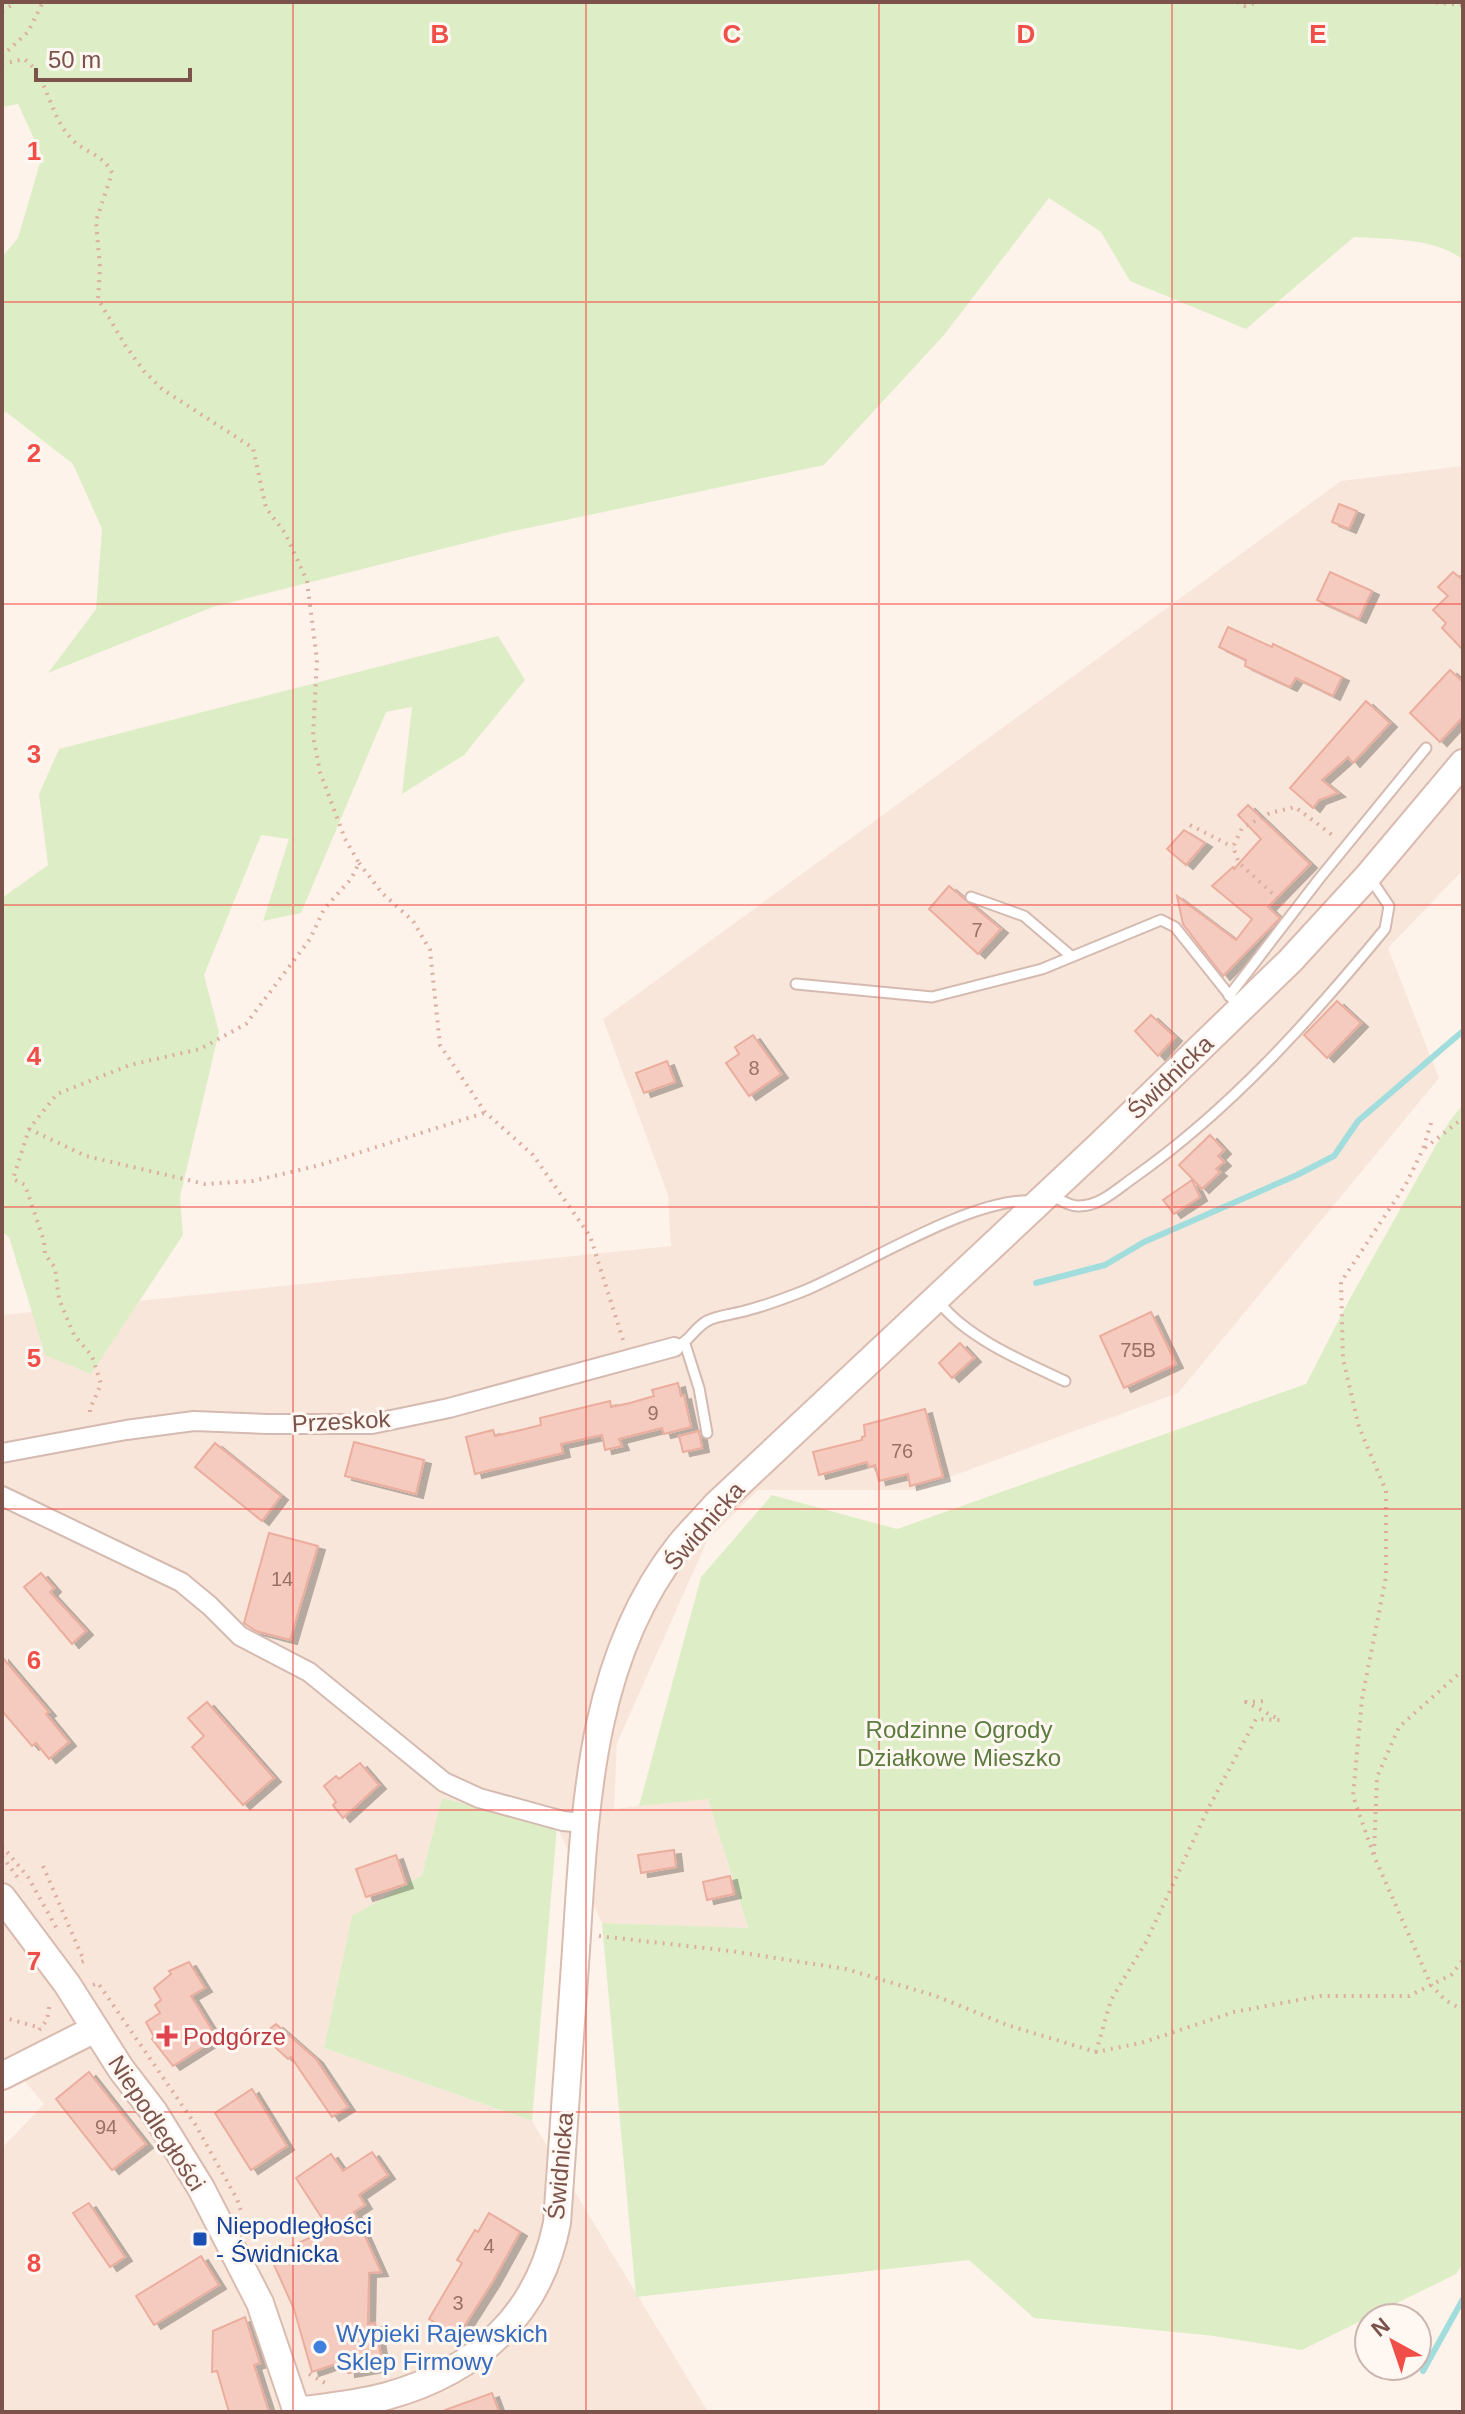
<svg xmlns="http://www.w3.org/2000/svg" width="1465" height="2414" font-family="Helvetica,sans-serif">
  <defs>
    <filter id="shadow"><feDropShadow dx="7" dy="4" stdDeviation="0" flood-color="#0004"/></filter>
  </defs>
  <rect width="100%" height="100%" fill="#fef3ea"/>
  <polygon fill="#f8e6da" points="1463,466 1463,870 1388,948 1439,1078 1178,1393 914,1490 758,1490 708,1539 617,1743 614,1809 708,1798 748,1929 602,1923 557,1827 442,1798 422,1875 352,1917 324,2048 532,2121 708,2412 2,2412 2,2148 44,2104 2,2054 2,1315 671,1246 668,1195 603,1019 1341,481"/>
  <g fill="#ddeec6">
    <path d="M2,2H1463V260C1437,238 1386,239 1354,237L1246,329L1130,281L1101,232L1049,198L944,335L824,465L505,533L213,607L48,673L96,609L102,529L73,464L6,412L2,413V257L18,238L42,156L18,104L2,107Z"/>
    <polygon points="498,636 525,680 464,755 402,794 412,707 386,712 301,913 263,921 289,839 261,835 204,975 219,1032 180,1197 183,1235 91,1374 45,1355 9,1237 2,1232 2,898 48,865 39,794 59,749"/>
    <polygon points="1463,1104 1463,2264 1456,2274 1302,2350 1214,2336 1034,2318 969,2260 636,2297 602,1923 748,1928 708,1799 639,1806 701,1577 772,1495 897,1529 1306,1384 1348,1302 1449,1122"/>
    <polygon points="442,1798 557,1827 532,2121 324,2048 352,1916 422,1875"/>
  </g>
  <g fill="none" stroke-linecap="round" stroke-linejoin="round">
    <g stroke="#a1dddc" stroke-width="6">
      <polyline points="1036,1283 1105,1265 1144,1242 1297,1175 1334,1156 1358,1121 1463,1031"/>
      <polyline points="1423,2371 1463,2299"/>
    </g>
  </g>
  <g fill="#f6cbbf" stroke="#eaad9e" stroke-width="2" filter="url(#shadow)">
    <polygon points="1339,504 1357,511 1349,529 1332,522"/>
    <polygon points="1330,572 1372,591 1359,619 1317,600"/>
    <polygon points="1453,572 1463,580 1463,650 1442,628 1446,623 1433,610 1448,596 1438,587"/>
    <polygon points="1228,627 1272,647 1273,644 1342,677 1333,696 1296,678 1290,687 1245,666 1246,660 1219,647"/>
    <polygon points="1450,670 1463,682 1463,717 1440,742 1410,713"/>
    <polygon points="1366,701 1390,723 1353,763 1348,757 1322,780 1338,793 1319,800 1313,808 1290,788"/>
    <polygon points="1248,805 1310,864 1268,907 1280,918 1277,921 1223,976 1183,924 1177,896 1236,940 1252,919 1212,886 1233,867 1234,869 1261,839 1238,815"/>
    <polygon points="1184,830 1205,843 1186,865 1167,849"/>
    <polygon points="949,886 1001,929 978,954 929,909"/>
    <polygon points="1337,1001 1361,1023 1327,1058 1304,1035"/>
    <polygon points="1151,1015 1175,1037 1158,1056 1135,1031"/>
    <polygon points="753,1035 781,1074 749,1096 726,1063 739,1054 735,1047"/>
    <polygon points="667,1061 675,1082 644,1093 636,1073"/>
    <polygon points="1210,1135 1224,1150 1218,1156 1224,1162 1216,1169 1220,1172 1202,1189 1179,1165"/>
    <polygon points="1192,1180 1200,1197 1174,1214 1163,1200"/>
    <polygon points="1151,1312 1176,1364 1124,1388 1100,1336"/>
    <polygon points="960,1343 974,1358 952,1378 939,1363"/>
    <polygon points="678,1383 681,1396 684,1395 691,1427 664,1434 662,1428 619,1439 622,1446 605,1450 602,1435 561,1444 563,1453 475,1474 466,1437 493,1430 495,1436 521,1430 541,1425 540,1418 610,1401 611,1407 630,1403 654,1396 652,1390"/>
    <polygon points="925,1409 943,1477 910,1486 908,1474 879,1481 875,1465 869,1467 867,1462 819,1475 813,1452 862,1440 862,1437 865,1436 864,1425"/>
    <polygon points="699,1431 702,1448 683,1452 679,1436"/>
    <polygon points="354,1442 424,1460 416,1494 345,1476"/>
    <polygon points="215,1443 281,1496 262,1521 195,1467"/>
    <polygon points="269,1533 318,1546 290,1640 256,1631 244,1623"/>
    <polygon points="41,1573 54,1588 50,1592 86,1631 72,1644 24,1587"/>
    <polygon points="2,1657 49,1712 46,1714 69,1742 49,1759 36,1743 32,1746 2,1711"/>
    <polygon points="207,1702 274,1778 243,1805 192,1747 204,1736 188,1718"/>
    <polygon points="360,1763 379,1785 343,1818 333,1805 336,1802 324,1786 336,1776 339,1779"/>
    <polygon points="674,1850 676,1867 641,1873 638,1855"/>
    <polygon points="396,1855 406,1884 366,1897 356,1869"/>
    <polygon points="730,1876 734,1894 707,1900 703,1882"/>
    <polygon points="189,1962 205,1988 191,1996 217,2038 173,2066 152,2039 154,2037 146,2022 160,2013 155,2005 161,2000 154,1988 171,1974 169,1971"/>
    <polygon points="276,2024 316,2059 348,2107 332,2117 291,2057 288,2059 276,2048 281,2043 271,2028"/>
    <polygon points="89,2072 146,2144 112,2170 56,2099"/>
    <polygon points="252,2089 287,2146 251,2170 215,2113"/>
    <polygon points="372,2152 388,2175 359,2195 365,2205 354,2212 381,2272 369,2273 368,2324 375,2323 383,2367 348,2373 347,2360 312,2372 294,2309 270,2256 329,2229 296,2178 331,2154 343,2171"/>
    <polygon points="89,2203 125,2257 110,2267 73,2213"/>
    <polygon points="489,2213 520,2232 493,2281 458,2336 429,2319 462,2263 457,2260 475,2230 478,2232"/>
    <polygon points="201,2256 219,2285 154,2325 136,2296"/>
    <polygon points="245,2317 260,2363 254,2365 269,2412 229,2412 217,2371 212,2372 213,2331"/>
    <polygon points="492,2393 499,2412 446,2412 445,2410"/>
  </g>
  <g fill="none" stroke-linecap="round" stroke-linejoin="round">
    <defs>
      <g id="lane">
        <polyline points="971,897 1024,916 1071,956"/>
        <polyline points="796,984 932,997 1042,969 1161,920 1175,927 1238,1006"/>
        <polyline points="1229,996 1319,879 1426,748"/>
        <path d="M1051,1195C1059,1199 1071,1207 1079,1206C1100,1206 1116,1190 1133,1178C1230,1110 1310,1020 1385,929L1389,906L1370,878"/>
        <path d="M939,1302C967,1338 1024,1362 1065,1381"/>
        <polyline points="685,1344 699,1388 707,1433"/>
        <path d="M674,1347C689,1343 693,1329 707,1321C718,1315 736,1314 748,1310C768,1305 788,1297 806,1290C865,1265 973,1197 1032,1201"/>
      </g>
      <g id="street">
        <polyline points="2,1453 126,1430 194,1421 267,1424 372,1424 449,1408 674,1347"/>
        <polyline points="2,1496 181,1582 210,1606 240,1636 309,1672 444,1782 479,1798 563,1821 584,1823"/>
      </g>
      <g id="secondary">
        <polyline points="2,1897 67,1984 121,2069 154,2112 201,2188 260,2303 297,2412"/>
        <polyline points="2,2076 95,2029"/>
        <path d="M296,2411C327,2407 358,2404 387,2396C477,2371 539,2315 557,2223C564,2132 570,2041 576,1950C585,1811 589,1660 679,1546C691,1531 704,1519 716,1505L1101,1144L1290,961L1368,876L1463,763"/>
      </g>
    </defs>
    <use href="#lane" stroke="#d4bab0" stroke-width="13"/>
    <use href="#street" stroke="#d4bab0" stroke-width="22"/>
    <use href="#secondary" stroke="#dabbb0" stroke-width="30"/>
    <g stroke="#dcada1" stroke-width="4" stroke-dasharray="2 6" stroke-linecap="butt">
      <polyline points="1237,2 1244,6 1258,2"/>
      <polyline points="1428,2 1463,5"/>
      <polyline points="2,11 17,2"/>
      <polyline points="2,56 28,32 43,2"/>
      <path d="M2,64L24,59C47,75 49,113 69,136C81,152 103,153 112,173L96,221L100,268L98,299L125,345L144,371L162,389L253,448L266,508L285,533L307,581L317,660L313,736L320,772L345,839L359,863L351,879L324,909L310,939L246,1024L200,1049L130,1065L57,1094L29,1129L13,1179L25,1185L44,1241L45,1254L55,1268L59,1299L74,1335L92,1356L101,1384L90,1409V1418"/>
      <polyline points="1190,825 1233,847"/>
      <polyline points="359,863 382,893 413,921 430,950 440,1045 485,1112 533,1155 590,1236 624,1343"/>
      <polyline points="1284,904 1239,863 1233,847 1242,828 1270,813 1295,807 1335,837"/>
      <polyline points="1431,1123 1423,1149 1406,1184 1341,1282 1343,1359 1359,1427 1386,1491 1386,1577 1362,1699 1353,1796 1374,1856 1431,1985 1445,2000 1463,2010"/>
      <polyline points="29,1129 86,1156 205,1184 253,1181 320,1165 484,1113"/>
      <polyline points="1425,1148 1463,1118"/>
      <polyline points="2,1846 28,1877 57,1929"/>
      <polyline points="1374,1854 1377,1777 1399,1727 1463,1670"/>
      <polyline points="2,1856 21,1882"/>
      <polyline points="43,1866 84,1961 79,1963"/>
      <polyline points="599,1936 731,1951 846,1969 936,1996 1007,2025 1096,2052 1141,2043 1234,2012 1320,1996 1409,1996 1451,1975 1463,1960"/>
      <polyline points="93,1985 98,1983 195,2124 237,2199 241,2211"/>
      <polyline points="2,2017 41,2028"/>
      <polyline points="39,2030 47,2020 50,2002"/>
      <polyline points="1096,2052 1111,2000 1146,1942 1208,1809 1256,1719 1280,1720 1246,1702 1267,1701"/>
      <polyline points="309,2374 325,2383"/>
      <polyline points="226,2412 229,2412"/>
    </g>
    <use href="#lane" stroke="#fff" stroke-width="9"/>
    <use href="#street" stroke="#fff" stroke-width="18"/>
    <use href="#secondary" stroke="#fff" stroke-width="26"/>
  </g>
  <path fill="none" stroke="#f04f47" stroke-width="2" stroke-opacity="0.55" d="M293,2V2412M586,2V2412M879,2V2412M1172,2V2412M2,302H1463M2,604H1463M2,905H1463M2,1207H1463M2,1509H1463M2,1810H1463M2,2112H1463"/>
  <path fill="#e0444e" stroke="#fff7f2" stroke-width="3" d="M163 2024h8v8h8v8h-8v8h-8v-8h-8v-8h8z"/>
  <rect fill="#1a4fb4" stroke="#fff7f2" stroke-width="3" x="192" y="2231" width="16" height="16" rx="4"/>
  <circle fill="#3f7fe0" stroke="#fff7f2" stroke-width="3" cx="320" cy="2347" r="8"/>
  <g text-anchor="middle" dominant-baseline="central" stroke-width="6" stroke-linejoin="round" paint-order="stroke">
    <g font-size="20" fill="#9a7167">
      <text x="977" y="930">7</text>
      <text x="754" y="1068">8</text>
      <text x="1138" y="1350">75B</text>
      <text x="653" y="1413">9</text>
      <text x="902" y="1451">76</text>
      <text x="282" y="1579">14</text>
      <text x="106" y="2127">94</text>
      <text x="489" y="2246">4</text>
      <text x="458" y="2303">3</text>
    </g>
    <g font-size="24" fill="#7c534a" stroke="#fff7f2">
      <text transform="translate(1170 1077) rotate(-44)">Świdnicka</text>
      <text transform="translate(341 1421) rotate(-3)">Przeskok</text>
      <text transform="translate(704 1526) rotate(-49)">Świdnicka</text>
      <text transform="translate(157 2123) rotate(57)">Niepodległości</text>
      <text transform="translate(560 2166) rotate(-85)">Świdnicka</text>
    </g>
    <g font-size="24" fill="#5b7c3e" stroke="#fff7f2">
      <text x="959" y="1729">Rodzinne Ogrody<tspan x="959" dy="28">Działkowe Mieszko</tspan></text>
    </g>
    <g font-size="24" fill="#be3a42" stroke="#fff7f2" text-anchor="start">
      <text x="183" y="2036">Podgórze</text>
    </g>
    <g font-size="24" fill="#164399" stroke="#fff7f2" text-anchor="start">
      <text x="216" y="2225">Niepodległości<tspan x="216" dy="28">- Świdnicka</tspan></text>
    </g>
    <g font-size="24" fill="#366cbe" stroke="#fff7f2" text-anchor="start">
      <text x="336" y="2333">Wypieki Rajewskich<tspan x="336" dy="28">Sklep Firmowy</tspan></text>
    </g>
  </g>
  <g font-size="26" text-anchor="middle" font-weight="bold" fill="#f04f47" stroke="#fff7f2" stroke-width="6" stroke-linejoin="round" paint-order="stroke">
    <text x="440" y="43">B</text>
    <text x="732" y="43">C</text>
    <text x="1026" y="43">D</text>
    <text x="1318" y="43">E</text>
    <text x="34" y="160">1</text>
    <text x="34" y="462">2</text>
    <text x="34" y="763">3</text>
    <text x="34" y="1065">4</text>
    <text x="34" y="1367">5</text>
    <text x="34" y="1669">6</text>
    <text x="34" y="1970">7</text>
    <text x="34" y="2272">8</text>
  </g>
  <rect width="1465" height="2414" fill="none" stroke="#7c534a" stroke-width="8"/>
  <g transform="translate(1393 2342) rotate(320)"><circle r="38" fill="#fff7f2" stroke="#cbb5af" stroke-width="2"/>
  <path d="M0-6L14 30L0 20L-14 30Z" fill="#f04f47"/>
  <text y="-12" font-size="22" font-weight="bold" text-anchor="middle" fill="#7c534a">N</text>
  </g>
  <path d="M36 68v12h154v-12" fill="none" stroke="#7c534a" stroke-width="4"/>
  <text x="48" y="68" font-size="24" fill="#7c534a" stroke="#fff7f2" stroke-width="6" paint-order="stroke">50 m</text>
</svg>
